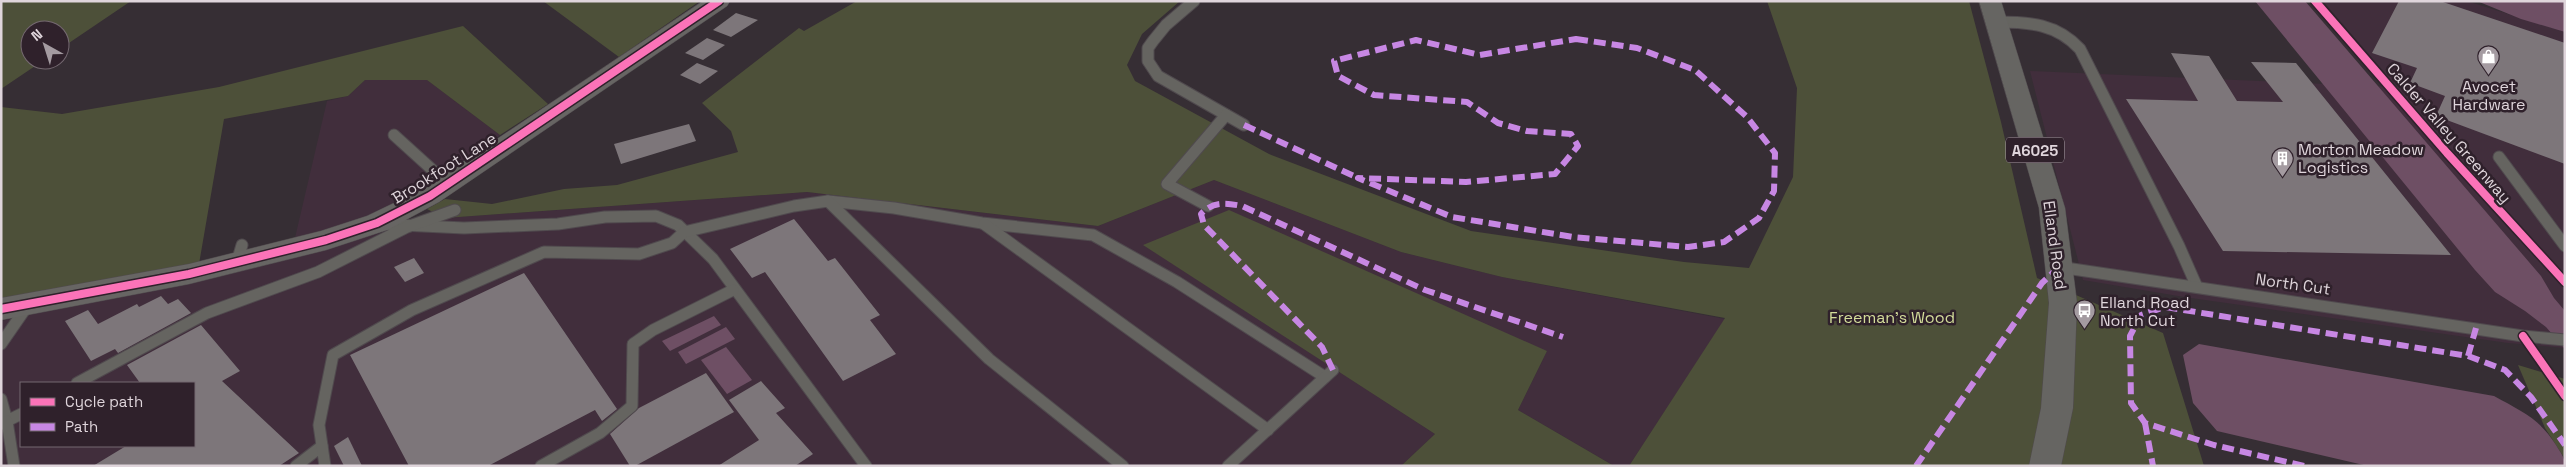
<svg xmlns="http://www.w3.org/2000/svg" width="2566" height="467" font-family="'Space Grotesk',sans-serif">
  <rect width="100%" height="100%" fill="#362e34"/>
  <g fill="#412e3c" fill-rule="evenodd">
    <polygon points="2323,1 2467,1 2565,32 2565,348 2508,343 2184,297 2083,280 2030,71 2397,87"/>
    <polygon points="365,80 427,80 500,135 430,184 386,209 334,230 294,242 327,101 348,96"/>
    <path d="M1214,180L1401,252L1502,277L1725,319L1629,466H1614L1518,410L1547,351L1144,245L1435,434L1401,466H1V321L445,218L807,192L1098,226ZM21,383H194V446H21Z"/>
  </g>
  <g fill="#4d5039">
    <polygon points="1,1 131,1 60,49 60,30 30,30 30,60 44,60 1,89"/>
    <polygon points="543,1 700,1 619,57"/>
    <polygon points="857,1 1180,1 1142,34 1127,65 1135,81 1269,154 1471,231 1684,262 1749,268 1793,177 1797,88 1767,1 1969,1 2001,122 2037,278 2163,333 2204,466 1629,466 1725,318 1502,277 1401,252 1214,180 1098,226 807,192 445,218 427,209 445,199 492,204 564,189 617,185 738,152 731,131 702,103 799,28 804,31"/>
    <polygon points="463,26 548,104 500,135 427,80 365,80 348,96 224,119 199,264 1,300 1,107 62,114 219,87"/>
    <polygon points="1229,210 1547,351 1518,410 1614,466 1401,466 1435,434 1143,245"/>
    <polygon points="2518,365 2565,379 2565,459 2545,428"/>
  </g>
  <g fill="#6e4f64">
    <polygon points="2255,1 2305,1 2541,276 2554,298 2565,311 2565,349 2546,327 2525,311 2495,292 2475,270"/>
    <polygon points="2477,1 2565,1 2565,32 2521,19"/>
    <polygon points="714,316 721,325 670,351 662,341"/>
    <polygon points="726,327 735,339 686,364 678,352"/>
    <path d="M2199,344L2494,396C2521,411 2539,418 2556,445C2560,452 2565,457 2565,466H2368L2217,431L2193,403L2183,355Z"/>
    <polygon points="726,347 752,380 727,394 701,360"/>
  </g>
  <g fill="#7d767a">
    <polygon points="2399,1 2440,1 2565,43 2565,164 2436,116 2445,96 2410,83 2417,68 2372,53"/>
    <polygon points="736,13 758,20 731,37 713,30"/>
    <polygon points="707,38 725,45 703,60 685,53"/>
    <polygon points="2171,53 2209,56 2237,101 2283,102 2251,62 2296,63 2451,255 2223,251 2126,99 2198,101"/>
    <polygon points="697,63 718,71 700,84 680,75"/>
    <polygon points="689,124 696,141 621,164 614,144"/>
    <polygon points="794,219 828,261 835,258 880,315 870,320 896,354 843,381 765,272 752,278 730,249"/>
    <polygon points="414,258 424,273 405,282 394,267"/>
    <polygon points="524,273 617,409 602,421 595,410 488,466 409,466 350,355"/>
    <polygon points="161,296 168,304 178,299 191,313 118,353 115,349 91,361 65,321 88,310 98,324 137,304 139,307"/>
    <polygon points="201,325 240,371 222,381 299,453 279,466 93,466 126,446 194,446 194,383 140,383 127,365"/>
    <polygon points="706,373 734,412 635,466 630,466 610,434 639,408"/>
    <polygon points="761,381 785,408 776,413 813,454 795,466 718,466 759,440 729,400"/>
    <polygon points="348,437 362,466 344,466 334,446"/>
  </g>
  <g fill="none" stroke-linecap="round" stroke-linejoin="round">
    <defs>
      <g id="lane">
        <polyline points="1194,1 1166,25 1153,41 1148,48 1148,61 1158,76 1244,125"/>
        <path d="M1997,22C2030,22 2057,24 2080,49L2179,246L2197,287"/>
        <polyline points="394,135 437,174 451,182"/>
        <polyline points="2499,157 2565,246"/>
        <polyline points="828,201 894,208 982,223 1093,235 1177,282 1325,377"/>
        <polyline points="1208,206 1167,184 1226,115"/>
        <polyline points="381,224 464,228 558,224 605,217 656,216 678,225 713,259 866,466"/>
        <polyline points="984,224 1268,430"/>
        <polyline points="237,262 242,245"/>
        <polyline points="2059,267 2523,336 2565,340"/>
        <polyline points="1,344 28,305"/>
        <polyline points="77,383 207,313 318,272 407,227 455,210"/>
        <polyline points="1,399 7,421 21,414"/>
        <polyline points="1,424 7,421 14,466"/>
        <polyline points="296,466 322,446"/>
        <polyline points="325,466 319,425 333,355 412,310 544,252 639,254 672,243 684,232 794,206 828,201 989,359 1123,466"/>
        <polyline points="541,466 600,433 632,406 633,344 653,330 733,290"/>
        <polyline points="1228,466 1333,370"/>
      </g>
      <polygon id="secondary" points="703,1 730,1 727,6 439,202 387,230 326,250 189,284 1,320 1,298 189,264 321,231 367,216 421,190"/>
      <polygon id="primary" points="1979,1 2001,1 2065,208 2077,303 2073,408 2061,466 2029,466 2041,408 2049,303 2039,208"/>
    </defs>
    <use href="#lane" stroke="#504a4e" stroke-width="13"/>
    <use href="#secondary" stroke="#504a4e" stroke-width="1"/>
    <use href="#primary" stroke="#504a4e" stroke-width="1"/>
    <use href="#lane" stroke="#656460" stroke-width="11"/>
    <use href="#secondary" fill="#676563" fill-rule="evenodd"/>
    <use href="#primary" fill="#666562" fill-rule="evenodd"/>
    <g stroke="#c787e3" stroke-width="6" stroke-dasharray="12 6" stroke-linecap="butt">
      <polygon points="1576,39 1637,48 1695,70 1747,117 1775,153 1774,191 1759,218 1724,242 1688,247 1573,237 1452,217 1358,178 1466,182 1555,174 1578,146 1571,134 1527,131 1498,123 1467,102 1374,95 1338,76 1334,61 1416,40 1480,55"/>
      <polyline points="1244,125 1358,178"/>
      <polyline points="2468,356 2476,328"/>
      <path d="M1333,370L1322,347L1204,225L1201,214C1213,201 1226,203 1242,206L1425,290L1563,337"/>
      <polyline points="2145,423 2153,466"/>
      <polyline points="1916,466 2042,283 2059,267"/>
      <polyline points="2304,466 2214,445 2145,423 2131,403 2130,336 2141,315 2165,307 2468,356 2505,370 2531,397 2565,445"/>
    </g>
    <defs>
      <g id="cycleway">
        <polyline points="2315,1 2447,153 2565,282"/>
        <polyline points="1,309 189,274 326,240 377,223 430,196 719,1"/>
        <polyline points="2523,336 2565,396"/>
      </g>
    </defs>
    <use href="#cycleway" stroke="#2f212b" stroke-width="11"/>
    <use href="#cycleway" stroke="#fb73b8" stroke-width="8"/>
  </g>
  <defs>
    <symbol id="shop-pin" viewBox="-11 -11 22 30"><path d="M0 17L-7.5 6A9.5 9.5 0 1 1 7.5 6Z" fill="#a49ba1" stroke="#2f212b"/><path d="M-5-2.5h2.3a2.7 3.5 0 0 1 5.4 0H5L5.5 6h-11ZM-1.5-2.5h3a1.5 2.3 0 0 0-3 0Z" fill="#fff"/></symbol>
    <symbol id="building-pin" viewBox="-11 -11 22 30"><path d="M0 17L-7.5 6A9.5 9.5 0 1 1 7.5 6Z" fill="#a49ba1" stroke="#2f212b"/><path d="M-4-6H4V6H1V3H-1V6H-4ZM-2.5-4.3h1.7v1.8h-1.7ZM.8-4.3h1.7v1.8H.8ZM-2.5-1h1.7V.8h-1.7ZM.8-1h1.7V.8H.8Z" fill="#fff"/></symbol>
    <symbol id="bus-pin" viewBox="-11 -11 22 30"><path d="M0 17L-7.5 6A9.5 9.5 0 1 1 7.5 6Z" fill="#a49ba1" stroke="#2f212b"/><path d="M-5-6H5V4H4V6H2V4H-2V6H-4V4H-5ZM-3.5-4V0h7V-4ZM-3.5 1.2v1.5H-2V1.2ZM2 1.2v1.5H3.5V1.2Z" fill="#fff"/></symbol>
  </defs>
  <g fill-rule="evenodd">
    <use href="#shop-pin" x="2476" y="44" width="25" height="34"/>
    <use href="#building-pin" x="2270" y="146" width="25" height="34"/>
    <use href="#bus-pin" x="2072" y="298" width="25" height="34"/>
  </g>
  <g text-anchor="middle" dominant-baseline="central" stroke-width="5" stroke-linejoin="round" paint-order="stroke">
    <rect fill="#2f212b" stroke="#aa9fa6" stroke-width="1" x="2006" y="137.5" width="58" height="25" rx="4"/>
    <g font-size="15" font-weight="bold" fill="#dfd5db">
      <text x="2035" y="150">A6025</text>
    </g>
    <g font-size="16" fill="#dfd5db" stroke="#2f212b" text-anchor="start">
      <text x="2489" y="86" text-anchor="middle">Avocet<tspan x="2489" dy="18">Hardware</tspan></text>
      <text x="2298" y="149">Morton Meadow<tspan x="2298" dy="18">Logistics</tspan></text>
      <text x="2100" y="302">Elland Road<tspan x="2100" dy="18">North Cut</tspan></text>
    </g>
    <g font-size="16" fill="#dfd5db" stroke="#2f212b">
      <text transform="translate(2449 133) rotate(49)">Calder Valley Greenway</text>
      <text transform="translate(444 168) rotate(-32)">Brookfoot Lane</text>
      <text transform="translate(2055 245) rotate(82)">Elland Road</text>
      <text transform="translate(2293 284) rotate(8)">North Cut</text>
    </g>
    <g font-size="16" fill="#d3dc9a" stroke="#2f212b">
      <text x="1892" y="317">Freeman's Wood</text>
    </g>
  </g>
  <rect width="2566" height="467" fill="none" stroke="#dfd5db" stroke-width="5"/>
  <rect x="20" y="382" width="175" height="65" fill="#2f212b" stroke="#756971"/>
  <rect x="30" y="398" width="25" height="8" fill="#fb73b8" stroke="#756971"/>
  <text x="65" y="407" font-size="15" fill="#dfd5db">Cycle path</text>
  <rect x="30" y="423" width="25" height="8" fill="#c787e3" stroke="#756971"/>
  <text x="65" y="432" font-size="15" fill="#dfd5db">Path</text>
  <g transform="translate(45 45) rotate(321)"><circle r="24" fill="#2f212b" stroke="#756971"/>
  <path d="M0-4L9 19L0 12L-9 19Z" fill="#a49ba1"/>
  <text y="-8" font-size="14" font-weight="bold" text-anchor="middle" fill="#dfd5db">N</text>
  </g>
</svg>
